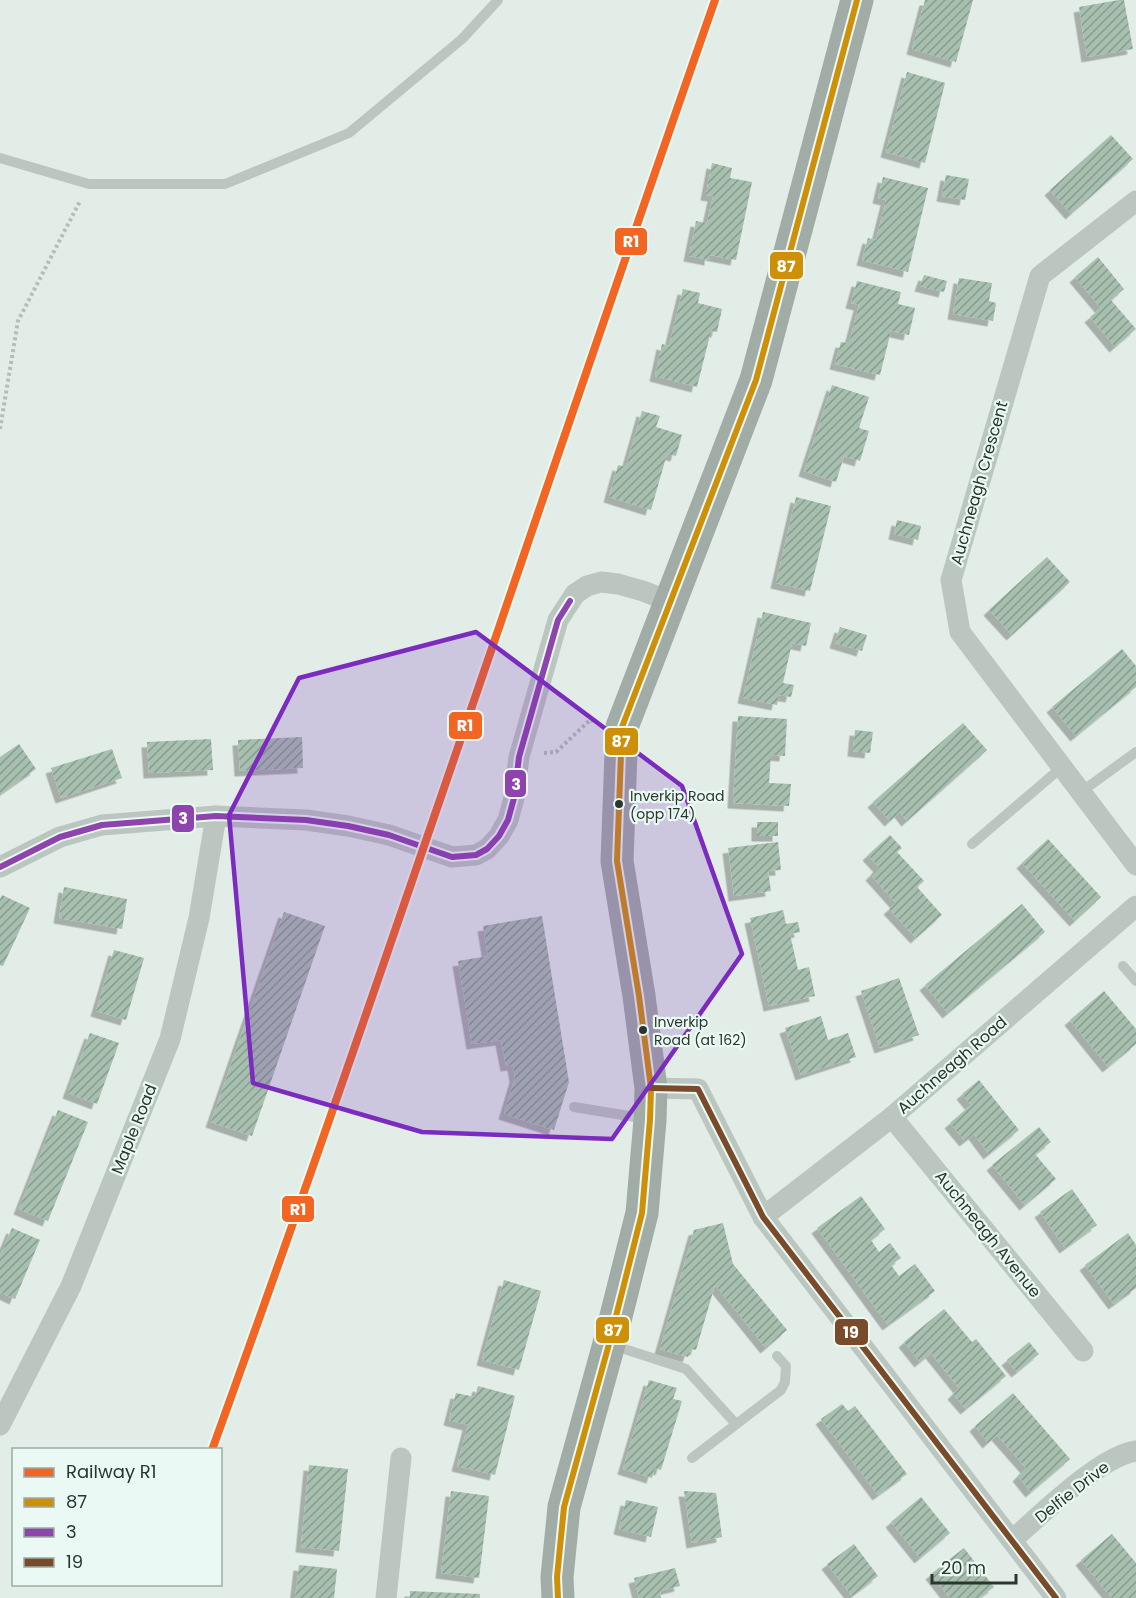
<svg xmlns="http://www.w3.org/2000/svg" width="1136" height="1598" font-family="Poppins,sans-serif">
  <defs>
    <pattern id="building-hatch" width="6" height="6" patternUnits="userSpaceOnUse" patternTransform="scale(1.5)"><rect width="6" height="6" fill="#a6bfae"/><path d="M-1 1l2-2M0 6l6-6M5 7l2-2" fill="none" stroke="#879c8e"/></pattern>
    <filter id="shadow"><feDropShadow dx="-5.5" dy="5.5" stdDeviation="0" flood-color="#0004"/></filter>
  </defs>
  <rect width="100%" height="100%" fill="#e2ede8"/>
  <g fill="url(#building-hatch)" filter="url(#shadow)">
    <polygon points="925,0 973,0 956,62 912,49"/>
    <polygon points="1119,0 1124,0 1133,49 1087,57 1079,7"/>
    <polygon points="907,72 945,83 925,163 886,152"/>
    <polygon points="1111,135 1133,159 1071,214 1050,190"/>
    <polygon points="712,163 732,168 730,178 752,182 736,260 710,255 710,260 689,256 696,221 707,223 713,196 706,195"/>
    <polygon points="946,175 969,179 965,200 942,196"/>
    <polygon points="883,177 928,188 908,272 862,260 868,238 876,240 886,200 878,198"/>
    <polygon points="1098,257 1124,289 1111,300 1136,329 1115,347 1090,317 1101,308 1075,277"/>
    <polygon points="924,275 947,281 944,292 920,286"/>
    <polygon points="959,278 992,283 989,301 996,303 993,321 953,314"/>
    <polygon points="857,281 901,292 898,304 915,308 909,335 891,331 880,375 835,364 841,342 849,343 859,305 851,303"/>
    <polygon points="683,289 700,293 698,303 722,309 717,332 711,331 697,387 655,376 662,344 669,346"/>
    <polygon points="832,385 869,397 859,428 869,431 860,461 844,456 836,482 804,471"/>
    <polygon points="642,411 660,416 656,427 682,435 676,456 667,454 651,510 609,497 618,465 626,467"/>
    <polygon points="796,497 831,506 810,591 776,583"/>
    <polygon points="897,520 921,526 918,540 894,534"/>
    <polygon points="1047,557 1070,582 1012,635 989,610"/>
    <polygon points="763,612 811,623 806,646 792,643 783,683 794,685 791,697 779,695 777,705 743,698"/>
    <polygon points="840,627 867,635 862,651 835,643"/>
    <polygon points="1122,649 1136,666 1136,687 1076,736 1052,707"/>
    <polygon points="738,716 787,719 785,756 771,755 769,783 791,784 789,806 733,803"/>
    <polygon points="963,723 987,750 907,821 900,812 890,821 873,802"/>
    <polygon points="855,730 873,732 870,753 853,751"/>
    <polygon points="302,737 303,768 240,771 238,740"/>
    <polygon points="211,739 213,770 149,773 147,742"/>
    <polygon points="19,744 36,769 0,794 0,757"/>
    <polygon points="112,749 122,778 61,798 51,768"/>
    <rect x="757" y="822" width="21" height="14"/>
    <polygon points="890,835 902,848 897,852 924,881 917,887 942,915 916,938 889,909 896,903 871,875 879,867 868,855"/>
    <polygon points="1048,839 1101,897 1075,921 1022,863"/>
    <polygon points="778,842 781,870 768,871 771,891 734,896 728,848"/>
    <polygon points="64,887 127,899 122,929 59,918"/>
    <polygon points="2,895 30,908 3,966 0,965 0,899"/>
    <polygon points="1022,904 1045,932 948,1013 925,985"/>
    <polygon points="783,910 786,924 798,922 800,932 790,934 798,970 809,967 815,996 769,1006 750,918"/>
    <polygon points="284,912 325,926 252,1136 211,1122"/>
    <polygon points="542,916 569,1082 554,1130 504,1114 515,1077 513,1065 506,1066 501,1040 472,1044 458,961 488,956 483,926"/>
    <polygon points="114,950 144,958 126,1020 96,1011"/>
    <polygon points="899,978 919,1035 880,1048 861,991"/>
    <polygon points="1104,991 1136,1029 1136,1044 1108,1067 1070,1020"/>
    <polygon points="821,1016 828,1040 848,1033 856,1057 801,1075 785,1028"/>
    <polygon points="90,1033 119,1043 97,1104 68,1093"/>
    <polygon points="979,1080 1019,1130 989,1154 974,1134 965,1141 950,1123 971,1105 962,1094"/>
    <polygon points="58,1110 88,1122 48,1221 19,1209"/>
    <polygon points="1039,1127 1051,1142 1035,1154 1056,1179 1025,1205 992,1165"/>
    <polygon points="1072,1189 1097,1225 1065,1248 1040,1212"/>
    <polygon points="861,1196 885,1229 871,1240 879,1252 890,1243 901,1258 891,1265 899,1276 915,1264 935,1291 888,1325 817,1228"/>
    <polygon points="723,1223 733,1264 787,1330 766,1348 715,1285 696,1350 691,1349 688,1357 660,1349 694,1230"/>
    <polygon points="12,1228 40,1240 15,1299 0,1292 0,1256"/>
    <polygon points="1128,1233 1136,1245 1136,1288 1114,1304 1085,1265"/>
    <polygon points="504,1280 541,1291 519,1370 482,1360"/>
    <polygon points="944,1309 972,1342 976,1339 1006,1376 966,1409 953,1394 959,1388 931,1353 920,1362 904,1342"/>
    <polygon points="1029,1342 1039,1354 1017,1372 1007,1360"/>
    <polygon points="649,1380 677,1388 673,1399 682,1401 661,1470 655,1468 652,1478 623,1469"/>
    <polygon points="478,1386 515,1396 495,1475 457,1466 468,1425 449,1420 456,1393 475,1397"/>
    <polygon points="1013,1393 1070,1459 1031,1492 1018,1476 1026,1468 997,1435 988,1443 975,1426"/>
    <polygon points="842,1404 848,1411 855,1406 907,1474 878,1495 821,1419"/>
    <polygon points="309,1465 348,1469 339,1551 301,1547"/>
    <polygon points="451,1491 489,1496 479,1578 441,1573"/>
    <polygon points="684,1491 716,1493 722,1537 692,1543"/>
    <polygon points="921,1497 950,1533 920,1558 891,1522"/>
    <polygon points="626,1500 658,1507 651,1537 619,1529"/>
    <polygon points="1112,1534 1136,1563 1136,1598 1112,1598 1081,1560"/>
    <polygon points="854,1544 878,1576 852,1596 827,1564"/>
    <polygon points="964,1548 994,1587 979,1598 950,1598 931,1574"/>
    <polygon points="299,1565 337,1569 334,1598 295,1598"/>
    <polygon points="675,1568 680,1586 660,1591 661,1598 639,1598 634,1578"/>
    <polygon points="410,1591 480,1594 480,1598 410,1598"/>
  </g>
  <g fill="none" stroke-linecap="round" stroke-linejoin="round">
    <g stroke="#b4beb9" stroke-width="4" stroke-dasharray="3 3" stroke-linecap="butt">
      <polyline points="0,429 18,321 80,201"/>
      <polyline points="544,753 556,752 590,720 593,721"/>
    </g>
    <g stroke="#bbc6c0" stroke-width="10">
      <polyline points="0,158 89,184 225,184 349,133 462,39 498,0"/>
      <polyline points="1081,792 1136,752"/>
      <polyline points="972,844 1062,767"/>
      <polyline points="1123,966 1136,981"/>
      <polyline points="574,1107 647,1119"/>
      <polyline points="612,1345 686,1369 736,1424"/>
      <polyline points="692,1458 781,1390 785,1382 786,1366 777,1356"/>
    </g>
    <g stroke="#bbc6c0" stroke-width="21">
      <polyline points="1136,201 1040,276 951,580 960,632 1136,865"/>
      <polyline points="0,867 60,837 102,825 216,816 306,820 348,826 389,835 452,857 476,855 487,849 499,836 508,820 514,798 519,757 558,620 575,594 587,586 601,582 618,584 643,591 671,602"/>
      <polyline points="651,1088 698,1089 763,1217 1056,1598"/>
      <polyline points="892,1117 1083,1351"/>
      <polyline points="763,1217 892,1117 1136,906"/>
      <polyline points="0,1425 71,1286 170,1039 199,918 216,816"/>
      <path d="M1012,1540C1041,1515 1100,1456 1136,1451"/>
      <polyline points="386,1598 401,1458"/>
    </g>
    <polyline stroke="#a1aca7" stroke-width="33" points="558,1598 557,1577 564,1507 609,1344 642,1213 650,1120 651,1088 639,996 617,861 622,727 756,380 857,0"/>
    <defs>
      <polyline id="bus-1" points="558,1598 557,1577 564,1507 609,1344 642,1213 650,1120 651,1088 639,996 617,861 622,727 756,380 857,0"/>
      <polyline id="bus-2" points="0,867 60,837 102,825 216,816 306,820 348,826 389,835 452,857 476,855 487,849 499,836 508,820 514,798 519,757 558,620 570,601"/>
      <polyline id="bus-3" points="651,1088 698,1089 763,1217 1056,1598"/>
    </defs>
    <use href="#bus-1" stroke="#eaf9f3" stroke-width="10"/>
    <use href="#bus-2" stroke="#eaf9f3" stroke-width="10"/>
    <use href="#bus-3" stroke="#eaf9f3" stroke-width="10"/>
    <use href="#bus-1" stroke="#ce9009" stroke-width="6"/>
    <use href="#bus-2" stroke="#8e44ad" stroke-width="6"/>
    <use href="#bus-3" stroke="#7a4b2a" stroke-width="6"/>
    <defs>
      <path id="rail-1" d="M212,1450C386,969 546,483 715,0"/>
    </defs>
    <use href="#rail-1" stroke="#eaf9f3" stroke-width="12"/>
    <use href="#rail-1" stroke="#f26522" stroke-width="8"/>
  </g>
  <path fill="#7b2cbf" fill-opacity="0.2" stroke="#7b2cbf" stroke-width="4.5" stroke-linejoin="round" d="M476,632L682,786L742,954L612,1139L422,1132L253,1083L229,815L299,678Z"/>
  <g fill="#2a362e" stroke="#eaf9f3" stroke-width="2">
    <circle cx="619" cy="804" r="5"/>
    <circle cx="643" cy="1030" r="5"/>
  </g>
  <g text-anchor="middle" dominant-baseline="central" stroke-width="4.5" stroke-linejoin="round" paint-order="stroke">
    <g font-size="14" fill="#2a362e" stroke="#eaf9f3" text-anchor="start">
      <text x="630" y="796">Inverkip Road<tspan x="630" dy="18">(opp 174)</tspan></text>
      <text x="654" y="1022">Inverkip<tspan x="654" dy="18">Road (at 162)</tspan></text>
    </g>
    <g font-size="16" fill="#2a362e" stroke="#eaf9f3">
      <text transform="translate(979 483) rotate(-74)">Auchneagh Crescent</text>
      <text transform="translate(952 1065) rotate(-41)">Auchneagh Road</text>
      <text transform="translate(134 1129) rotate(-68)">Maple Road</text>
      <text transform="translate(988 1234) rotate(51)">Auchneagh Avenue</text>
      <text transform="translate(1072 1492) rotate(-38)">Delfie Drive</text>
    </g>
  </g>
  <g stroke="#eaf9f3" stroke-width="2">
    <rect x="614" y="227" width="34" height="29" rx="6" fill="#f26522"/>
    <rect x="769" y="251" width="35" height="29" rx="6" fill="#ce9009"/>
    <rect x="448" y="711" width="35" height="29" rx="6" fill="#f26522"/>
    <rect x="604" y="727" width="35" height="29" rx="6" fill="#ce9009"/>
    <rect x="504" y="769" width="23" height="29" rx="6" fill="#8e44ad"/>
    <rect x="171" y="804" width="24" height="29" rx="6" fill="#8e44ad"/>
    <rect x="281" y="1195" width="34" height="28" rx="6" fill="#f26522"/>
    <rect x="595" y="1316" width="35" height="28" rx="6" fill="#ce9009"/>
    <rect x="834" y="1318" width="35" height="28" rx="6" fill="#7a4b2a"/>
  </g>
  <g font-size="16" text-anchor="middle" font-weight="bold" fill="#fff">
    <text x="631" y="247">R1</text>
    <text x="786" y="272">87</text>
    <text x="465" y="731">R1</text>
    <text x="621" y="747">87</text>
    <text x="516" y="790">3</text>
    <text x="183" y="824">3</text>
    <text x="298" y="1215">R1</text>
    <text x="613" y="1336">87</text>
    <text x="851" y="1338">19</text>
  </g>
  <rect x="12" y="1448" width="210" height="138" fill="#eaf9f3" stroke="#9daba4" stroke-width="1.5"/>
  <rect x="24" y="1468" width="30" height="9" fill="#f26522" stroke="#9daba4" stroke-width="1.5"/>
  <text x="66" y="1478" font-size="18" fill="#2a362e">Railway R1</text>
  <rect x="24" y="1498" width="30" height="9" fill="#ce9009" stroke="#9daba4" stroke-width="1.5"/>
  <text x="66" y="1508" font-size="18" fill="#2a362e">87</text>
  <rect x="24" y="1528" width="30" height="9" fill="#8e44ad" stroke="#9daba4" stroke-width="1.5"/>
  <text x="66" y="1538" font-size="18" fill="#2a362e">3</text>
  <rect x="24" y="1558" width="30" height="9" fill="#7a4b2a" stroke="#9daba4" stroke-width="1.5"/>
  <text x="66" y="1568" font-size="18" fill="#2a362e">19</text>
  <path d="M932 1574v9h84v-9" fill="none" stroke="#2a362e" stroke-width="3"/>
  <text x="941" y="1574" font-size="18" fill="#2a362e" stroke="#eaf9f3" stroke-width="4.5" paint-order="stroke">20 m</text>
</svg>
